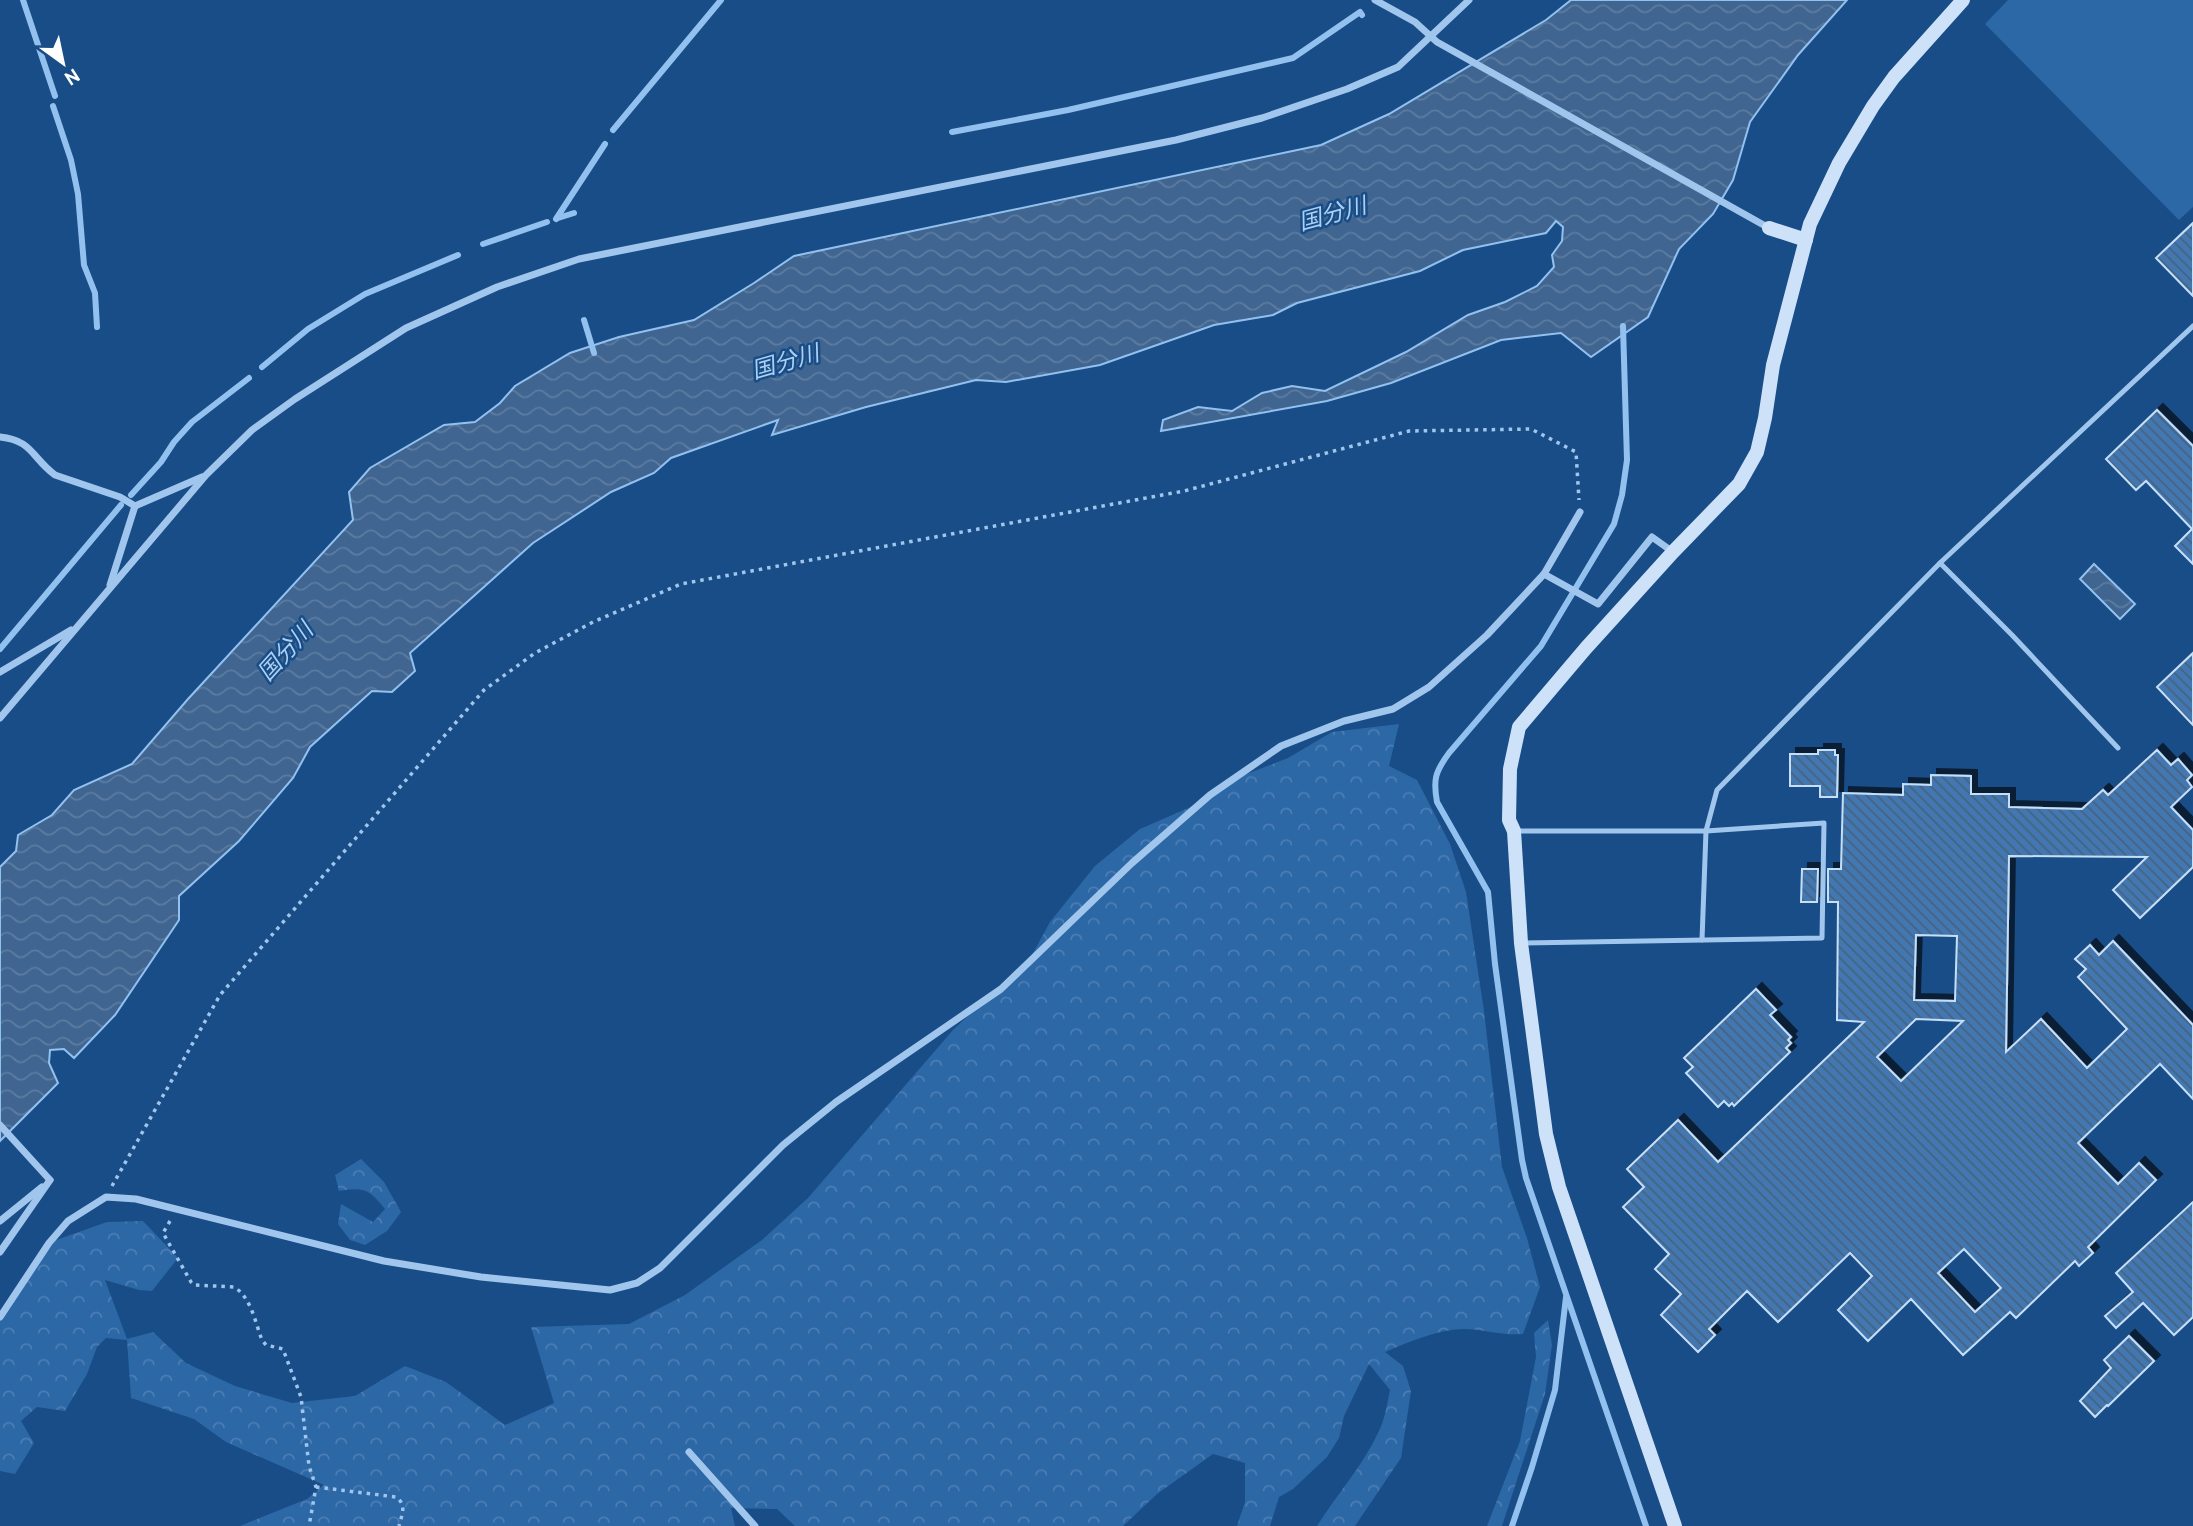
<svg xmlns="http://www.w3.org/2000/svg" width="2193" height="1526" font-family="Overpass,'Noto Sans JP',sans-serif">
  <defs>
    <pattern id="forest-crowns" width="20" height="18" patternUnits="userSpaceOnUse" patternTransform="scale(1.75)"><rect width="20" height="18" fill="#2c67a6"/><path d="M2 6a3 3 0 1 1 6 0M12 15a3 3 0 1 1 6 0" fill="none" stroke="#4c7eb3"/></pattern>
    <pattern id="water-waves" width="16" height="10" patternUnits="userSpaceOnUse" patternTransform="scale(1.75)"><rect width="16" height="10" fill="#3f6590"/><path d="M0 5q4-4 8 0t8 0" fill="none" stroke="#5c7ca1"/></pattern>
    <pattern id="building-back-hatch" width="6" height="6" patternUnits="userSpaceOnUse" patternTransform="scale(1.75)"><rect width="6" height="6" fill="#4277b1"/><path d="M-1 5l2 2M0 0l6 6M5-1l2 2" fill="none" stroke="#47627e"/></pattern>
    <filter id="shadow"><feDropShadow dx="6" dy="-6" stdDeviation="0" flood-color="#0009"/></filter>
  </defs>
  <rect width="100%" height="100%" fill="#194d87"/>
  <g fill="url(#forest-crowns)">
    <path d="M1399,724L1389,766L1417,780L1450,844L1466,892L1484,1011L1502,1167L1527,1238L1540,1287L1523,1334C1502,1336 1484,1329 1463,1329C1436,1330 1409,1342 1385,1352L1403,1366L1411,1391L1401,1458L1355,1526H1317C1337,1494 1362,1467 1378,1433C1385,1420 1387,1404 1390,1390L1369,1364L1344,1416L1339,1438L1327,1457L1293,1489L1279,1497L1270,1526H1237L1245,1502V1463L1213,1454L1157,1494L1123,1526H795L777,1509L731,1508L735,1526H240L307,1499L324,1485L226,1442L194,1419L131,1398L127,1340L106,1338L97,1347L87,1374L65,1411L37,1407L21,1421L34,1443L15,1474L0,1471V1321L20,1288L56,1240L107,1222L143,1221L178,1258L152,1291L139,1290L105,1280L127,1339L153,1332L186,1363L235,1386L292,1403L355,1396L405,1366L446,1382L505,1425L554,1403L531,1327L629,1324L685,1295L762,1240L808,1198L953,1030L1031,957L1050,922L1095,866L1140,829L1193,806L1244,775L1288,758L1332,732Z"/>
    <path d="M361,1159L384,1182L401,1212L387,1231L365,1245L350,1240L338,1224L341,1204L373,1222L385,1209C369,1189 364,1187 339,1191L335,1175Z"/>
    <polygon points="1548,1320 1552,1345 1545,1394 1502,1526 1487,1526 1520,1441 1536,1357 1534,1333"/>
  </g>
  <polygon fill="#2c67a6" points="2008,0 2193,0 2193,207 2179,220 1985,24"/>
  <g fill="url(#water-waves)" stroke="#93c1ef" stroke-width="2">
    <polygon points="1571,0 1847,0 1798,55 1750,122 1733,180 1713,214 1679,249 1648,317 1591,357 1561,333 1501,340 1391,383 1327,401 1161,431 1163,420 1198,407 1232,411 1262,393 1292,386 1325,391 1406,352 1468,315 1505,302 1537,286 1554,267 1552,255 1562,241 1563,227 1556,221 1546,233 1463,250 1420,271 1297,303 1273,315 1214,325 1100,365 1006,382 976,380 866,407 772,435 778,420 671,458 654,473 611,492 533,543 410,653 415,671 392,692 372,691 310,747 293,778 239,841 179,896 179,920 115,1015 74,1058 64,1049 50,1050 49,1063 58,1083 0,1141 0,867 16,851 18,835 52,815 74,790 132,764 188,699 353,520 349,492 370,468 444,425 475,422 500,403 515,386 570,353 619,337 694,320 754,283 794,256 1321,145 1389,114 1546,20"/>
    <polygon points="2094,564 2135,604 2120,619 2080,579"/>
  </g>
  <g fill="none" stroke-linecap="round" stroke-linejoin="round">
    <g stroke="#93c1ef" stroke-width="6">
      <polyline points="23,0 55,96"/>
      <polyline points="53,106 71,160 78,194 84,265 95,293 97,327"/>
      <polyline points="613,130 721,0"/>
      <polyline points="952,132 1068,110 1293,58 1360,12 1362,15"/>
      <polyline points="558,218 574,213"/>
      <polyline points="556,219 605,144"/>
      <polyline points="483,244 547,222"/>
      <polyline points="584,320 594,353"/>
      <path d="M1623,326L1627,460L1622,495L1614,524L1541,646L1449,753C1435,772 1433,780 1437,802L1488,892L1495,964L1522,1160L1526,1178L1646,1526"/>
      <polyline points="262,367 308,329 365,294 458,255"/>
      <polyline points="131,495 161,462 174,442 192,422 249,378"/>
      <polyline points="0,649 121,505"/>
      <polyline points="1512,1526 1532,1467 1555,1390 1566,1297"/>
    </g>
  </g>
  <g fill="url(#building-back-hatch)" stroke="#c6dff9" stroke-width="2" fill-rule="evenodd" filter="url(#shadow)">
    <polygon points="2193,223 2193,296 2156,258"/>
    <polygon points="2157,410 2193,446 2193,564 2175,546 2192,529 2146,481 2136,490 2106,459"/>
    <polygon points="2193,653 2193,725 2157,687"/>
    <polygon points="1818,750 1835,750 1835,755 1838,755 1837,797 1820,797 1820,786 1790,786 1790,754 1818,754"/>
    <path d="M2157,750L2171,765L2178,759L2192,775L2187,780L2192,787L2171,807L2193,830V867L2140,918L2113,890L2147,857L2009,856L2006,1052L2041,1019L2087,1068L2127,1029L2078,977L2086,969L2075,959L2090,945L2099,955L2113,941L2193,1025V1099L2160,1064L2078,1143L2118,1184L2139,1163L2156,1180L2088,1247L2093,1253L2079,1266L2075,1261L2016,1318L2010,1312L1963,1355L1911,1299L1868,1341L1838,1310L1872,1276L1850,1253L1778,1322L1747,1291L1709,1329L1715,1335L1698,1352L1661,1315L1681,1294L1655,1269L1669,1254L1623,1207L1644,1187L1627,1169L1678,1120L1718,1162L1864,1022L1837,1020L1838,902H1828V869H1841L1843,793L1903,795V784L1931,785V775L1971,776V794H2009V807L2082,809L2103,790L2108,795ZM1916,935L1957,936L1955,1001L1914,1000ZM1916,1019L1963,1021L1901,1081L1877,1057ZM1964,1249L2001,1288L1975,1312L1938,1273Z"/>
    <polygon points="1802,869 1818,869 1817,902 1801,902"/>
    <polygon points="1756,989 1776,1010 1770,1015 1791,1037 1788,1040 1791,1043 1786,1048 1790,1052 1734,1106 1732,1103 1729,1106 1724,1101 1718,1107 1686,1073 1693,1067 1684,1058"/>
    <polygon points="2193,1202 2193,1317 2174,1335 2143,1303 2116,1328 2105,1316 2133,1292 2116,1273"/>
    <polygon points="2129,1336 2154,1361 2108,1406 2107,1405 2095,1417 2080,1401 2111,1368 2104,1360"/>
  </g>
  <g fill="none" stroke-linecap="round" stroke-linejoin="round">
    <g stroke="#a1c6ed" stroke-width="3.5" stroke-dasharray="3.5 5" stroke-linecap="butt">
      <polyline points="112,1186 220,995 484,690 535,653 593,622 681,584 1184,491 1409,431 1531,429 1576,452 1579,500"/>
      <path d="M170,1221L163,1233L191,1282L194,1285L234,1287C251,1297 255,1322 262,1340L266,1345L283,1349L301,1397L309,1466L316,1487L309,1526"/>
      <path d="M316,1487L396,1497C407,1505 402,1514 399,1526"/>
    </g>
    <g stroke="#a1c6ed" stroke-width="5">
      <polyline points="1940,563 2012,635 2118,748"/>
      <polyline points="1516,831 1706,831 1824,823 1822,938 1521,943"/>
      <polyline points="1702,940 1706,831 1717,790 1940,563 2193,326"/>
    </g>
    <g stroke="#a1c6ed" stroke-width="7">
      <polyline points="1375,0 1415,22 1437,42 1769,228"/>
      <path d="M0,437C32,440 32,458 55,475L120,497L135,506L202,477"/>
      <polyline points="1544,574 1580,512"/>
      <polyline points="110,585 135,506"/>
      <polyline points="0,672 71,630"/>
      <polyline points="0,718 206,475 252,430 295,399 406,328 497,287 579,259 1176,140 1262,118 1347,89 1398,67 1469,0"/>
      <polyline points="0,1125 50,1180"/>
      <polyline points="0,1221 42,1187"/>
      <polyline points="0,1252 50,1180"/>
      <polyline points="0,1317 49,1243 68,1221 106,1197 136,1199 384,1261 481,1277 610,1290 637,1283 660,1268 783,1145 836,1102 1001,989 1132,863 1210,795 1281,746 1344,721 1393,709 1429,687 1487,635 1544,574 1598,604 1652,537 1673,552"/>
      <polyline points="689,1452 755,1526"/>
    </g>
    <g stroke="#cde2f9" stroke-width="14">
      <polyline points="1769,228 1806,240"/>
      <polyline points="1675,1526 1559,1187 1546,1134 1521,943 1514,831 1509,820 1510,769 1519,727 1586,648 1673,552 1739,484 1757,452 1765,418 1773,365 1810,224 1839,163 1873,106 1894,77 1963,0"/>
    </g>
  </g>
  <g text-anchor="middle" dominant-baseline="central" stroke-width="5" stroke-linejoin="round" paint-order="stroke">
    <g font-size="23" font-style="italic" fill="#acd0f4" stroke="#194d87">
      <text transform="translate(1333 216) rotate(-15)">国分川</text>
      <text transform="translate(786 364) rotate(-16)">国分川</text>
      <text transform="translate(287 653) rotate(-48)">国分川</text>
    </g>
  </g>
  <g transform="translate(63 63) rotate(147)" stroke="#194d87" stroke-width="5" paint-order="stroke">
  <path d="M0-5L12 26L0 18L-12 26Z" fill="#ffffff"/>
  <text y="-10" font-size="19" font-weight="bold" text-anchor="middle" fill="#ffffff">N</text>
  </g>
</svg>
